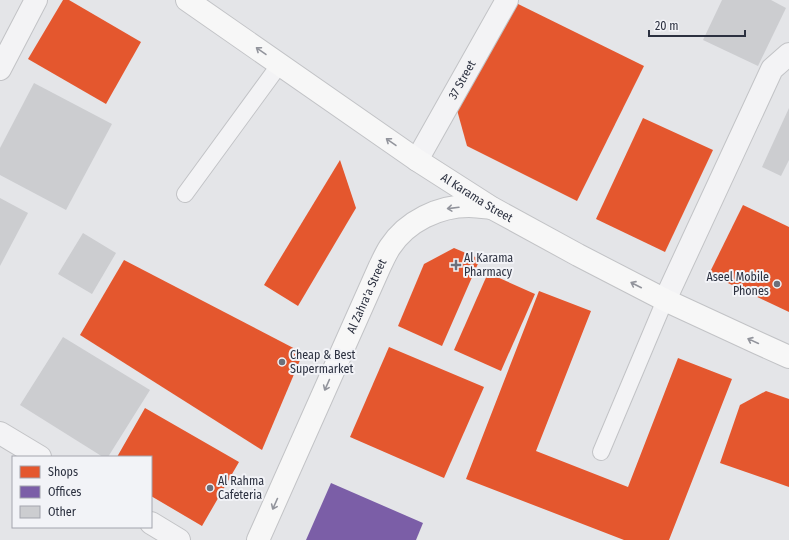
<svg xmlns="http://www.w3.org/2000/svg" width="789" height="540" font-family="'Fira Sans Condensed',sans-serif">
  <rect width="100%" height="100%" fill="#e4e5e8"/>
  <g fill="#e4572e">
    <polygon points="63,0 69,0 141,42 106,104 28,59"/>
    <polygon points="512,1 644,66 577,201 467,146 457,110"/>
    <polygon points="643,118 713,150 665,252 596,219"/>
    <polygon points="340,160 356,208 298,306 264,285"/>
    <polygon points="743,205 789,227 789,312 709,274"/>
    <polygon points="454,248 480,259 442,346 398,326 424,264"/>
    <polygon points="124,260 303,353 262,450 80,335"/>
    <polygon points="488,273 535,294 501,371 454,350"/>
    <polygon points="539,291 591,311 536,451 628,487 678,358 732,379 669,540 624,540 466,479"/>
    <polygon points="389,347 484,387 444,478 350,437"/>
    <polygon points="766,391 789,399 789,487 720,463 740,405"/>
    <polygon points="145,408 239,462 202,526 151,496 151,457 117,457"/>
  </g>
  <polygon fill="#7b5ea7" points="331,483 423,523 416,540 306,540"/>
  <g fill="#cccdd0">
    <polygon points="722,0 771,0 786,8 758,66 703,40"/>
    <polygon points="34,83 112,124 66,210 0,175 0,148"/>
    <polygon points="789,108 789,160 781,176 762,167"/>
    <polygon points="0,198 28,213 0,266"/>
    <polygon points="83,233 116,253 92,294 58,274"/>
    <polygon points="63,337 150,390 108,457 103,457 20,405"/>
  </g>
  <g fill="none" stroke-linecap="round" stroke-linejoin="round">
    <defs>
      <g id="service">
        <polyline points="185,194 280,64"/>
        <polyline points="601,452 665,300"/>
      </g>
      <g id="minor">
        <polyline points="0,69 36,0"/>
        <path id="s1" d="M417,160L507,0"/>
        <polyline points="665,300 772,69 789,54"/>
        <polyline points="0,433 40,457"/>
        <polyline points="151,523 179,540"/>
      </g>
      <g id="secondary">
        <path id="s2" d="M187,0L417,160L492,208L578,255L665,300L758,343L789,357"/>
        <path id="s3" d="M258,540L380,266C383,260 386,253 390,247C407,221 439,206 469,206C476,206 483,207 491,208"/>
      </g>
    </defs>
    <use href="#service" stroke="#c2c3c6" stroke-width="18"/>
    <use href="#minor" stroke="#c2c3c6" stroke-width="24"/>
    <use href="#secondary" stroke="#c2c3c6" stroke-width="24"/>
    <use href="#service" stroke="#f3f3f5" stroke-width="16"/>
    <use href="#minor" stroke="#f3f3f5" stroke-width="22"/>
    <use href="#secondary" stroke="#f7f7f7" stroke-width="22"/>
  </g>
  <defs><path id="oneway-shaft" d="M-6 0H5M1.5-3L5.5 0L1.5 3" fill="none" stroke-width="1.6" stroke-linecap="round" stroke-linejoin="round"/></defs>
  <g stroke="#92949c">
    <use href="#oneway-shaft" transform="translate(261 51) rotate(-145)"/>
    <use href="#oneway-shaft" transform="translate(391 142) rotate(-145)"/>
    <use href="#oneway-shaft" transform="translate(453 208) rotate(173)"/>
    <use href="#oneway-shaft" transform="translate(636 285) rotate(-153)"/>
    <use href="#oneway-shaft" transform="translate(753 341) rotate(-155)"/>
    <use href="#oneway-shaft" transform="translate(327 385) rotate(114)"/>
    <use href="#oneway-shaft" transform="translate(275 504) rotate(114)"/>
  </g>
  <g fill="#6c707b" stroke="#f2f3f7" stroke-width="1.5">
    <path d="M454 259h4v4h4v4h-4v4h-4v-4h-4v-4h4z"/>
    <circle cx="777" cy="284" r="4"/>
    <circle cx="282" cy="362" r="4"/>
    <circle cx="210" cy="488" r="4"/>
  </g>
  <g text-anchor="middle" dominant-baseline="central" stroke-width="4" stroke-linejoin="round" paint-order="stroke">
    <g font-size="12" fill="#2c3140" stroke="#f2f3f7">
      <text stroke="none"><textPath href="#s1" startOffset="92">37 Street</textPath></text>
      <text stroke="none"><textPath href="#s2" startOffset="351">Al Karama Street</textPath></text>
      <text stroke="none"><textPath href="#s3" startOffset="267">Al Zahra'a Street</textPath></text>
    </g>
    <g font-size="12" fill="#2c3140" stroke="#f2f3f7" text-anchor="start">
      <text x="464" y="258">Al Karama<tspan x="464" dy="14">Pharmacy</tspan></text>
      <text x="769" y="277" text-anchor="end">Aseel Mobile<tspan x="769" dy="14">Phones</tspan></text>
      <text x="290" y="355">Cheap &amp; Best<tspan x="290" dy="14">Supermarket</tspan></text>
      <text x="218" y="481">Al Rahma<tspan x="218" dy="14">Cafeteria</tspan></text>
    </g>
  </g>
  <rect x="12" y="456" width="140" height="72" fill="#f2f3f7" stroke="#a3a5ae"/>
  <rect x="20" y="466" width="20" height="12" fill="#e4572e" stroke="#a3a5ae"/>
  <text x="48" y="476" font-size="12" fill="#2c3140">Shops</text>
  <rect x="20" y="486" width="20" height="12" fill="#7b5ea7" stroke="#a3a5ae"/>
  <text x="48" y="496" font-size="12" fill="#2c3140">Offices</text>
  <rect x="20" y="506" width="20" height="12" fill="#cccdd0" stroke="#a3a5ae"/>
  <text x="48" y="516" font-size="12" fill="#2c3140">Other</text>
  <path d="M649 30v6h96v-6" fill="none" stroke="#2c3140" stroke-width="2"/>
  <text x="655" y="30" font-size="12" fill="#2c3140" stroke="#f2f3f7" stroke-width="3" paint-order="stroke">20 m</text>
</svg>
